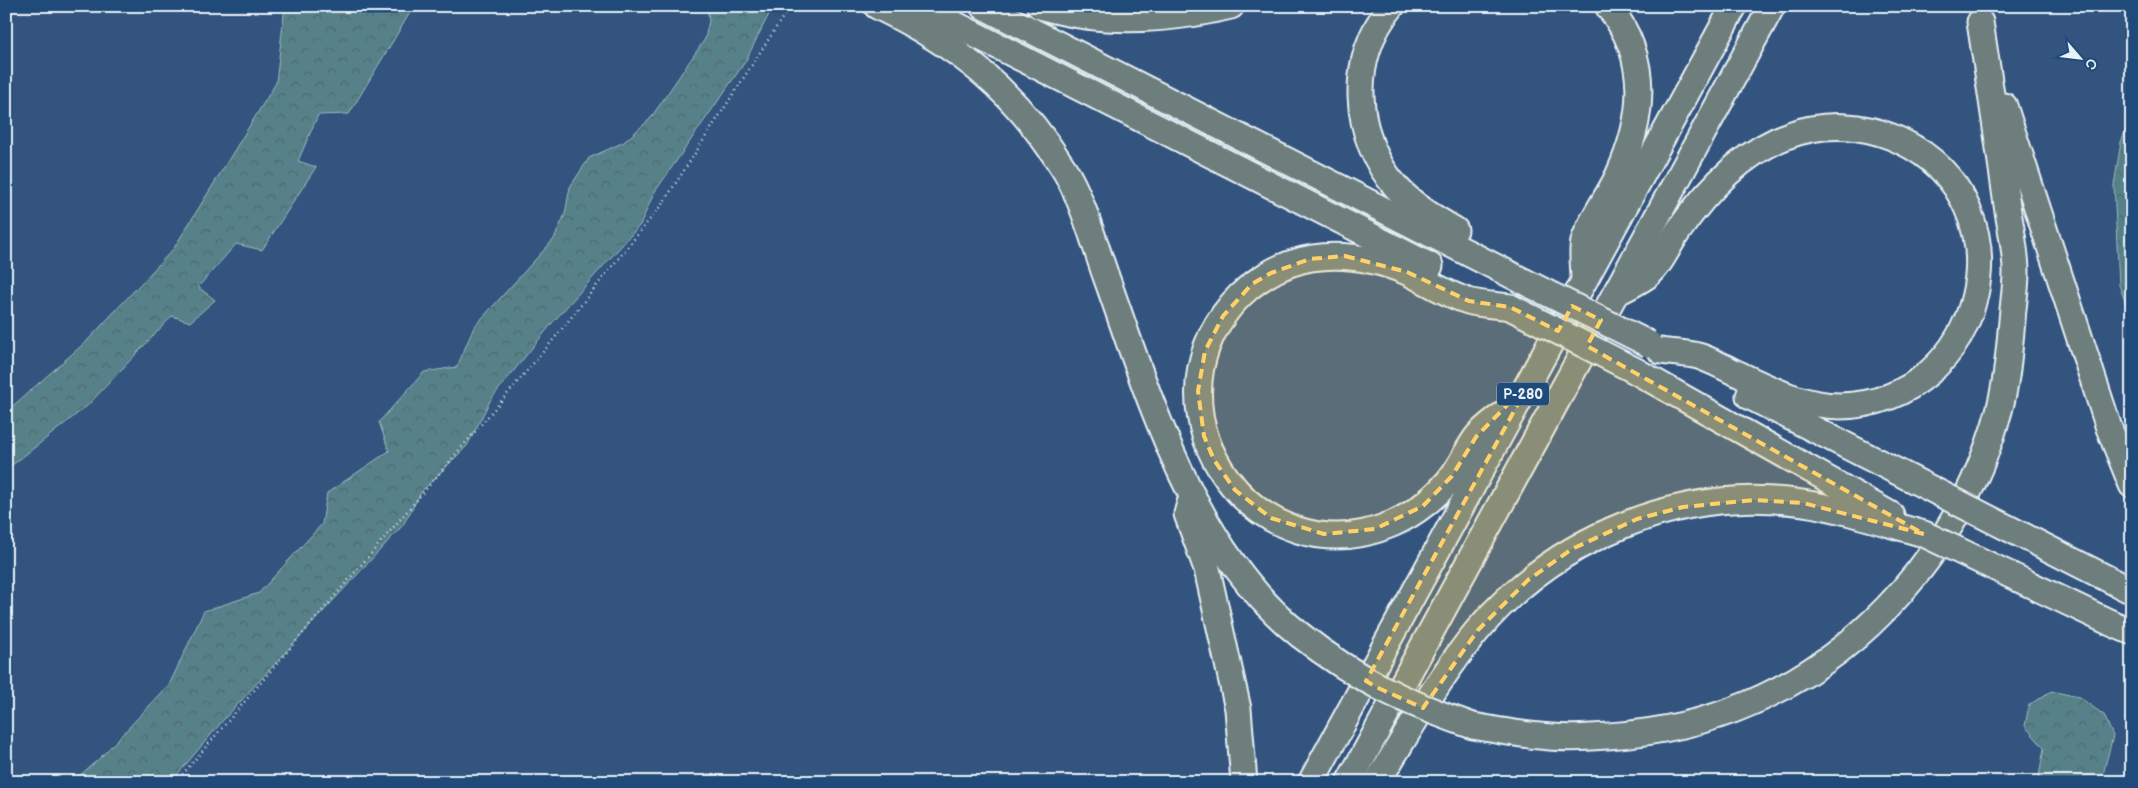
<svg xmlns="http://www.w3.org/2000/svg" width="2138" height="788" font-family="'Balsamiq Sans',sans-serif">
  <defs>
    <pattern id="forest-crowns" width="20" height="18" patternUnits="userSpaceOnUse" patternTransform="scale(1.25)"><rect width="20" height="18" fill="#578189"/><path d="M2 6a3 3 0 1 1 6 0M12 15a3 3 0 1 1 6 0" fill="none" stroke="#4f676d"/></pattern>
  </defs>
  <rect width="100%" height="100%" fill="#33547e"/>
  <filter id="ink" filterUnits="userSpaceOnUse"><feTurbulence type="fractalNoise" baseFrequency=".02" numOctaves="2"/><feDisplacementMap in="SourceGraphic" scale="10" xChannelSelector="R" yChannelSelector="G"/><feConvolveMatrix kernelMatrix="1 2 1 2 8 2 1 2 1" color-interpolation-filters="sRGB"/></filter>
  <g filter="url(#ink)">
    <g fill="url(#forest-crowns)" stroke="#a0b9c0">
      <polygon points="285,6 414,6 349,114 318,115 298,161 316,167 262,250 236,244 198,287 215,300 190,322 172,316 87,406 6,470 6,412 88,340 174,248 276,83"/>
      <polygon points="707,6 773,6 745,62 654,193 640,225 553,322 491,399 467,446 422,491 403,525 225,718 171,782 72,782 100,758 169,685 204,611 259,593 322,524 327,493 389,451 379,422 424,372 457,367 474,327 554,239 565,214 570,187 589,158 624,142 650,119 705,39 709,21"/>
      <polygon points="2132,114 2132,320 2119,285 2114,185 2121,142"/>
      <polygon points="2051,691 2079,697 2104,715 2113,736 2101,782 2038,782 2044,748 2025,726 2029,705"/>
    </g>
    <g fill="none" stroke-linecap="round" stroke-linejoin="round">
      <defs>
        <g id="highway">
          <path d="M877,6C959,46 1015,91 1064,169C1083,199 1095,247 1108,282C1151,403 1196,553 1300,635"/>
          <polyline points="919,6 1430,266"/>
          <polyline points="983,6 1523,281"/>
          <path d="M1040,6C1103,25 1168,21 1231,6"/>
          <path d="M1392,6C1347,57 1353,139 1397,188C1414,206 1434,218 1455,230"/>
          <polyline points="2004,106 2109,428 2132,485"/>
          <path d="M1584,280C1584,267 1581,249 1585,238C1593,216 1608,197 1618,176C1644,119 1651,59 1608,6"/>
          <path d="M1616,293C1626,288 1638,282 1648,275C1660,266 1670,242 1679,230C1711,184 1754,140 1811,129C1841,123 1874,128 1901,141C2032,204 1987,402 1840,406C1802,406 1766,387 1732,371C1721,366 1709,359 1698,356C1686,353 1673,353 1661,351"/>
          <path d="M1510,307C1497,305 1481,305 1468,301C1447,295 1427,281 1407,272C1376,259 1345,253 1312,258C1281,263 1252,281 1232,304C1138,416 1258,582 1392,524C1415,514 1439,495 1454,474C1462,462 1468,449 1476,438C1485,426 1500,417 1512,408"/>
          <polyline points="1634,370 1891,515"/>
          <polyline points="1749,396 1943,495"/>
          <polyline points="1190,503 1187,514 1207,569 1238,709 1244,782"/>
          <polyline points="2111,623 2132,632"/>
          <path d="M1473,726C1512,733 1551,740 1591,737C1639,735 1688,727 1733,710C1863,661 1963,544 1999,411C2007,382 2009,351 2012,321C2013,305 2016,288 2016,272C2016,248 2009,222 2006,198C1998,139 1989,80 1980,22"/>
          <polyline points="1311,782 1734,6"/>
          <polyline points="1349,782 1772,6"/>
          <path d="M1377,782C1409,731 1439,677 1477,631C1556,537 1681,485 1803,503C1844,509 1884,523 1924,534"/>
        </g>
      </defs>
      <use href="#highway" stroke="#e8f1f8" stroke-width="29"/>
      <polyline stroke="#e8f1f8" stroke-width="2.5" stroke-dasharray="1 4" stroke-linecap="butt" points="176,782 549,345 663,203 790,6"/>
      <use href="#highway" stroke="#6d7e7c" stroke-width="25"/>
      <defs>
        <g id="highway-bridge">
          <polyline points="1523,281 1649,344"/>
          <polyline points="1510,307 1634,370"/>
          <polyline points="1943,495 2130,590"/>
          <polyline points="1924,534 2111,623"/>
          <path d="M1300,635C1356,679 1406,703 1473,726"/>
        </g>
      </defs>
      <use href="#highway-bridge" stroke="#e8f1f8" stroke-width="29" stroke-linecap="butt"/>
      <use href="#highway-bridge" stroke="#6d7e7c" stroke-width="25"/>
    </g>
  </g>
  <path fill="#ffd166" fill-opacity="0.2" stroke="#ffd166" stroke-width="4" stroke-dasharray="10 6" stroke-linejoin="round" d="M1345,256L1407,272L1469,301L1510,307L1558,331L1572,306L1601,320L1587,346L1924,534L1803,503L1754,500L1683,507L1637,519L1572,549L1528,580L1478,630L1423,708L1376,687L1366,681L1519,402L1514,398L1476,437L1452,476L1423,506L1375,529L1324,534L1271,518L1235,490L1214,460L1204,436L1198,391L1205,351L1223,316L1252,284L1271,273L1310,259Z"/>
  <g text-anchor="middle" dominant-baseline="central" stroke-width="4" stroke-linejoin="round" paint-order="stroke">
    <rect fill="#1f4a7a" stroke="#acbfd2" stroke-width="1" x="1497" y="382.5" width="52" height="23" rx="4"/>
    <g font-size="14" font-weight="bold" fill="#e8f1f8">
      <text x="1523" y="394">Р-280</text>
    </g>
  </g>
  <rect width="2138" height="788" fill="none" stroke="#1f4a7a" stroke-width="25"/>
  <rect x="12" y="12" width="2113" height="763" fill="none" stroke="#e8f1f8" stroke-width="2" filter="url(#ink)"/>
  <g transform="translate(2080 58) rotate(118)" stroke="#1f4a7a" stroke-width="4" paint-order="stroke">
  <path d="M0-4L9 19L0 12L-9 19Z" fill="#e8f1f8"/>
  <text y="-8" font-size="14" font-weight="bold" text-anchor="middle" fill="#e8f1f8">С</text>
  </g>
</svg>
